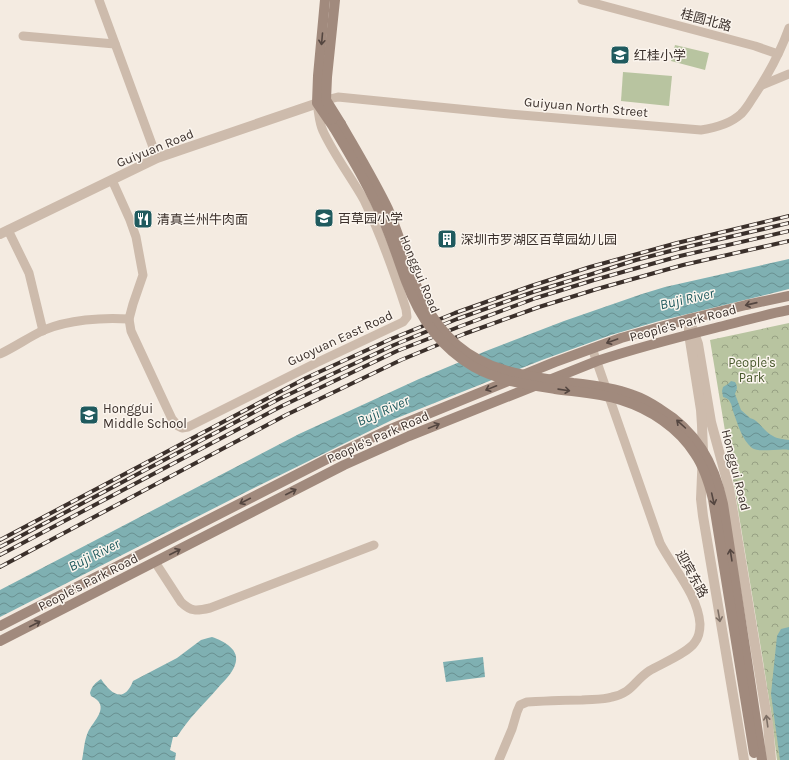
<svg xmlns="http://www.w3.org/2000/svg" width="789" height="760" font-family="Karla,'Noto Sans SC',sans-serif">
  <defs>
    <pattern id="park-crowns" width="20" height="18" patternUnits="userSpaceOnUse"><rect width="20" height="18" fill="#b8c4a0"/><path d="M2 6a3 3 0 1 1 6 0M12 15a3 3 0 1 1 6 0" fill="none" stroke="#97a083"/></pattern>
    <pattern id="water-waves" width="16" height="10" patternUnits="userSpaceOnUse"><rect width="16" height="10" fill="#7fb0b2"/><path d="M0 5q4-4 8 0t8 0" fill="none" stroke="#699091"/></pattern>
  </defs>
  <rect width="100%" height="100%" fill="#f4ebe1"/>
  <polygon fill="url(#park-crowns)" points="789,323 789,760 777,760 771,712 763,661 710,340"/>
  <g fill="#b8c4a0">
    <polygon points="675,45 709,53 705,70 671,61"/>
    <polygon points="623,72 672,76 669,106 621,101"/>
  </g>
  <g fill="url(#water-waves)">
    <polygon points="789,259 789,289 659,321 611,335 542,360 392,420 250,490 0,617 0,590 299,434 419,379 486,351 564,321 642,294 665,287"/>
    <path d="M731,381L735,382C738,387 737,389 735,394L741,410L750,418C759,420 764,432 773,436C777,439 784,439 789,440V450C780,448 758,453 752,448C742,440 737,422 733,411C732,408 732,405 730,402C729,399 726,398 723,397L722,391L723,387L728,384Z"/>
    <polygon points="789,627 789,760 780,760 771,694 777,636 781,629"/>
    <path d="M212,637C224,641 241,650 235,665C232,674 223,682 217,689C203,705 188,719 177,737H173L170,750L176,753L175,760H82C84,751 84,741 88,732C93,721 112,706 91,696L90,693C92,686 95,683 101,679C111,694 124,704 133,681L177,658L201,640L208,638Z"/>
    <polygon points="483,657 485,677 446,682 443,662"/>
  </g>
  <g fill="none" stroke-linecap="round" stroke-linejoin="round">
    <g stroke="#cdbbac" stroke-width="9">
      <polyline points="99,0 157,158"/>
      <polyline points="582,0 755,46 778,54"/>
      <polyline points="23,36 115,44"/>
      <polyline points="762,85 789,74"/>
      <path d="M326,100L338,97L509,114L701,130C715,128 730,124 741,114C745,110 749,104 752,99C767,77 780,53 789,28"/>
      <polyline points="8,230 29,273 43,331"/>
      <path d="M129,319L131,331L164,402L172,419L178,426L182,428L188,427L316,363L403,322L407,317L406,309C394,272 381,235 364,200C351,177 334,155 323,131C319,123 319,113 317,104"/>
      <path d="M0,354C15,347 29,337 44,330C68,320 102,317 129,319L133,304L143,275L136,237L130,220L112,180"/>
      <path d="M155,562L181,602C191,612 197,611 210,608L374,545"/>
      <path d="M499,760L512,729L517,712L520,705L527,702C545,701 564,700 582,700C592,699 603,700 612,697C632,693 634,681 649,671C661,664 688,653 695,642C699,637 700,630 700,624C698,595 673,568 660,543L592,348"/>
    </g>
    <g stroke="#cdbbac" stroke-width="10">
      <polyline points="0,234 157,158 324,101"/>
      <polyline points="689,319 698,344 711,422 729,488 768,724 771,760"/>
      <polyline points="689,329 689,334 701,410 702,425 703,452 701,499 703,516 744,760"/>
    </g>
    <g stroke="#a18a7d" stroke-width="10">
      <polyline points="325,0 318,76 317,103 334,128"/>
      <polyline points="335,0 327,77 326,100 341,124"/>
      <polyline points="0,626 329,458 386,431 555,362 621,338 689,319 746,305 789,296"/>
      <path d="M0,641L344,465L409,436L597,361C636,348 675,338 715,328C739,322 764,315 789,310"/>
    </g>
    <defs>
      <g id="rail">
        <polyline points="0,540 306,378 391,339 455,313 531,286 590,267 677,243 789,216"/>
        <polyline points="0,547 279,399 394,345 457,319 533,292 592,274 636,260 678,249 789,223"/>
        <polyline points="0,555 282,406 397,351 461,326 536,298 594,280 680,256 789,231"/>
        <polyline points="0,567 286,415 401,360 464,334 539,307 597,289 683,265 789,241"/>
      </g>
    </defs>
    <use href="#rail" stroke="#3b302b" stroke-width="4"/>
    <use href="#rail" stroke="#fbf5ee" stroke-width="2.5" stroke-dasharray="8" stroke-linecap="butt"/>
    <g stroke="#a18a7d" stroke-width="10">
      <path d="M341,124C357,152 374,180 388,209C409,257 415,309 457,345C491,374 531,376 573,383C593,385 614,388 633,395C642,398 651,403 660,409C696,431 714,462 723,504L750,680L762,760"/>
      <path d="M334,128C353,160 371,190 385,224C393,243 399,262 406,281C419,317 440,347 474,367C499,381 528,385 555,389C577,392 600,393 621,400C650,409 679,428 695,454C704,467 709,483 713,499L754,753"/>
    </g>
  </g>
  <defs><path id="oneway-shaft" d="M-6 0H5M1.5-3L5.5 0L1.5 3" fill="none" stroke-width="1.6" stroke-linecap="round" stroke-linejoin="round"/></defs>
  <g stroke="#544640">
    <use href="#oneway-shaft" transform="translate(322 39) rotate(95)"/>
    <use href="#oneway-shaft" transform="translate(751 304) rotate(167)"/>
    <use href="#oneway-shaft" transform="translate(612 341) rotate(160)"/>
    <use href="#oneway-shaft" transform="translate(491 388) rotate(158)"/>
    <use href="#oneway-shaft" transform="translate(564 390) rotate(8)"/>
    <use href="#oneway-shaft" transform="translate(681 424) rotate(-138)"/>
    <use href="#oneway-shaft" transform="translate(434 426) rotate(-22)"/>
    <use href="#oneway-shaft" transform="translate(291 492) rotate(-27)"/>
    <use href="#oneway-shaft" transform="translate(713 499) rotate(77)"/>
    <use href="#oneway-shaft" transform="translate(245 501) rotate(153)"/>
    <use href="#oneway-shaft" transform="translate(175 552) rotate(-27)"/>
    <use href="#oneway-shaft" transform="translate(731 555) rotate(-99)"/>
    <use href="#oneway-shaft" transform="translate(35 624) rotate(-27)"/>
  </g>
  <g stroke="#7d6f65">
    <use href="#oneway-shaft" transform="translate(719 616) rotate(80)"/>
    <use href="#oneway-shaft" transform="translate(767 721) rotate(-98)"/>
  </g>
  <defs>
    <symbol id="school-square" viewBox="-11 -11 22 22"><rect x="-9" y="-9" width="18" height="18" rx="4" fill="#1f5a5e" stroke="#fbf5ee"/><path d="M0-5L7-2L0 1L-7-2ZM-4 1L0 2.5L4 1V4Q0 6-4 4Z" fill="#fff"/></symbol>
    <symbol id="restaurant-square" viewBox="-11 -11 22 22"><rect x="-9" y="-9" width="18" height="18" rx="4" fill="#1f5a5e" stroke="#fbf5ee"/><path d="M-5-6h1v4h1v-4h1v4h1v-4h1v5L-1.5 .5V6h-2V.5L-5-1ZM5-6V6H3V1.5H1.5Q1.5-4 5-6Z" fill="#fff"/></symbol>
    <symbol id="building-square" viewBox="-11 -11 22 22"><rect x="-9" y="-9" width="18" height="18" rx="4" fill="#1f5a5e" stroke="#fbf5ee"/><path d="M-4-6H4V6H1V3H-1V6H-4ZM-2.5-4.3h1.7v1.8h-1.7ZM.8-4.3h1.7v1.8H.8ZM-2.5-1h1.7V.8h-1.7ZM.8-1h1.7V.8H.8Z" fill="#fff"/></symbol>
  </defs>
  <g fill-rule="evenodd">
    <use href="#school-square" x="609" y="44" width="22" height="22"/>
    <use href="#school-square" x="313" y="207" width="22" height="22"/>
    <use href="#restaurant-square" x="132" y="208" width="22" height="22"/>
    <use href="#building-square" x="436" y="228" width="22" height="22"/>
    <use href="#school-square" x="78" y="404" width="22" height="22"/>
  </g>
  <g text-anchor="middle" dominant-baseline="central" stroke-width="3" stroke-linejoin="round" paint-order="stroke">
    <g font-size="13" fill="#3b302b" stroke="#fbf5ee">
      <text transform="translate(706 20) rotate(15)">桂圆北路</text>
      <text transform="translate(586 107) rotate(5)">Guiyuan North Street</text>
      <text transform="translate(155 148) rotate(-22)">Guiyuan Road</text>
      <text transform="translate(420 274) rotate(67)">Honggui Road</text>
      <text transform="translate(683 323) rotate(-15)">People's Park Road</text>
      <text transform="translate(340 338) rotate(-25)">Guoyuan East Road</text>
      <text transform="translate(378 437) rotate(-24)">People's Park Road</text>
      <text transform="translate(736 470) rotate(76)">Honggui Road</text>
      <text transform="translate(692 574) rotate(61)">迎宾东路</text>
      <text transform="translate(88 582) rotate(-27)">People's Park Road</text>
    </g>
    <g font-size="13" fill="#3b302b" stroke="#fbf5ee" text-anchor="start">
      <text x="634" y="55">红桂小学</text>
      <text x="338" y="218">百草园小学</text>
      <text x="157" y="219">清真兰州牛肉面</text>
      <text x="461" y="239">深圳市罗湖区百草园幼儿园</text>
      <text x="103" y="408">Honggui<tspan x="103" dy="15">Middle School</tspan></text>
    </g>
    <g font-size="13" fill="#4a5a2e" stroke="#fbf5ee">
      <text x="752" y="362">People's<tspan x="752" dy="15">Park</tspan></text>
    </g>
    <g font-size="14" font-style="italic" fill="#1f5a5e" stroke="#fbf5ee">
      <text transform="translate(687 299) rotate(-13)">Buji River</text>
      <text transform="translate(383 411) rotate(-24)">Buji River</text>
      <text transform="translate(94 555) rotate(-27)">Buji River</text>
    </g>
  </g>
</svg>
